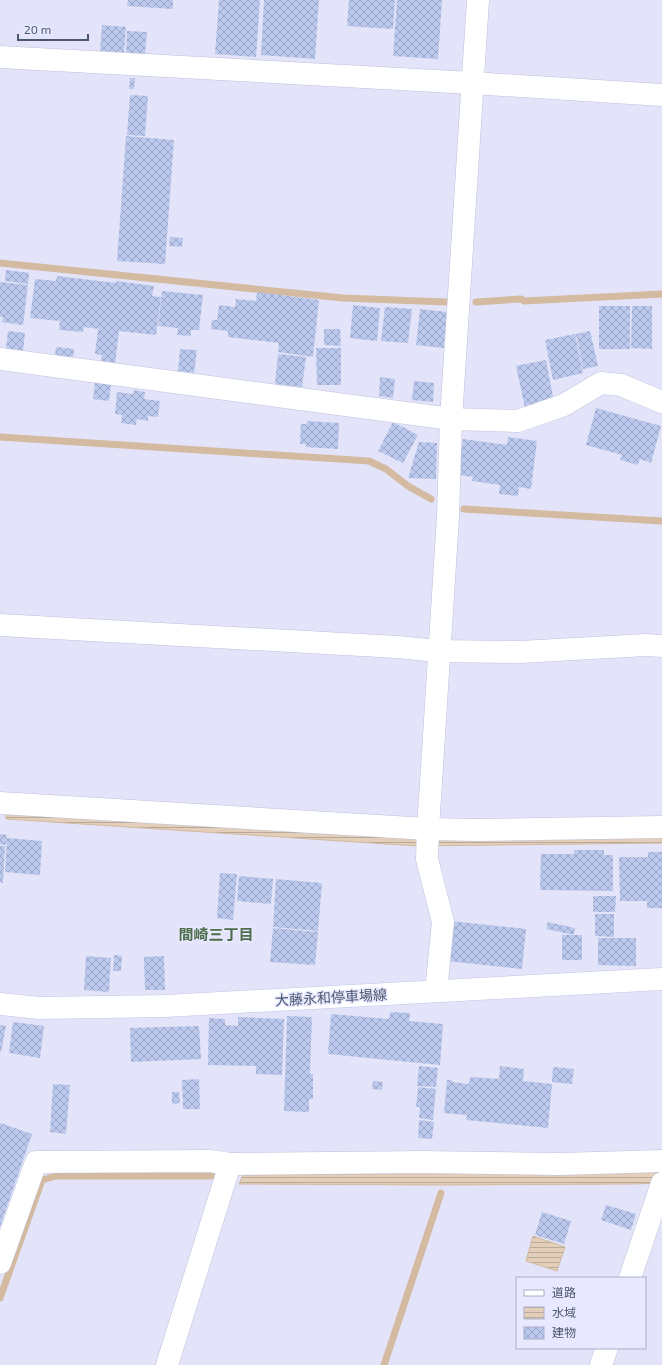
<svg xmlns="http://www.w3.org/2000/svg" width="662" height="1365" font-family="'Exo 2','Noto Sans JP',sans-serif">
  <defs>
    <pattern id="water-rules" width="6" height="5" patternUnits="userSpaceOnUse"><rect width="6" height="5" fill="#e2ceb9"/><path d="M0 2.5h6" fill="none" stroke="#b9aa9b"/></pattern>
    <pattern id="building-cross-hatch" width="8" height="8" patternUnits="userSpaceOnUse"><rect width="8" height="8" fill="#bcc9ee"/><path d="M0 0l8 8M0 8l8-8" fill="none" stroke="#9ba6c5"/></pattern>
  </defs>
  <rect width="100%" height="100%" fill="#e3e4fa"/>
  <g fill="url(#water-rules)" stroke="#d3baa0">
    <polygon points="6,809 662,832 662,843 417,846 6,819"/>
    <polygon points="662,1172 662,1183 632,1184 440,1185 239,1184 243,1175"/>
    <polygon points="533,1236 565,1247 557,1271 526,1261"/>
  </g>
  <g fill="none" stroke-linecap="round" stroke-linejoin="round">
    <g stroke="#d3baa0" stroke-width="7">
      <polyline points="0,263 343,298 446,302"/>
      <polyline points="476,302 521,299 524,301 662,294"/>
      <polyline points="0,437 369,461 386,469 408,486 431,499"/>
      <polyline points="464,509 662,521"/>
      <polyline points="0,1298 42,1180 56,1176 212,1176"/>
      <polyline points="384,1365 441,1193"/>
    </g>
  </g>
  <g fill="url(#building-cross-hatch)">
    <polygon points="128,0 173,0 173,9 127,6"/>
    <polygon points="219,0 260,0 256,57 215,54"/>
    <polygon points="264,0 319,0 315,59 261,55"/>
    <polygon points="349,0 395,0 393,29 347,26"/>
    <polygon points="397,0 442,0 438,59 393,56"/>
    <polygon points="102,25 126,27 124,53 100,51"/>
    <polygon points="127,31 147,32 145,54 126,53"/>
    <polygon points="130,78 135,78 134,89 129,89"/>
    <polygon points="130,95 148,96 145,136 127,135"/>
    <polygon points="126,136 174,140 165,264 117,261"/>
    <polygon points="170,237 183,238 182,247 169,246"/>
    <polygon points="6,270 29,273 28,284 5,281"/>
    <polygon points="57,276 116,283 116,281 154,286 152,296 161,297 156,335 119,331 115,364 101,362 102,355 95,354 98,329 115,331 84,327 83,332 59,330 60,321 30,318 35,279 56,281"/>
    <polygon points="0,282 28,285 23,325 2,322 3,317 0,317"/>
    <polygon points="162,291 203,295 199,330 191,330 191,336 177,335 178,328 158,326"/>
    <polygon points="257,292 319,300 313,357 278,352 279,343 228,337 228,331 211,329 212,320 217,320 219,305 235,307 236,299 256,301"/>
    <polygon points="353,305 380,308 377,341 350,338"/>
    <rect x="599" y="306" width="31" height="43"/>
    <polygon points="632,306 652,306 652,349 631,348"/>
    <polygon points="385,307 412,309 408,343 381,341"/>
    <polygon points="420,309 447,312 444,348 416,345"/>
    <polygon points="324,329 340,329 341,346 324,345"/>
    <polygon points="8,331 25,333 23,351 6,349"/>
    <polygon points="590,331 598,366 583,369 576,334"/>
    <polygon points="575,334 583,373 553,380 545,340"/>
    <polygon points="56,347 74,349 73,358 55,356"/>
    <polygon points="316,348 341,348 341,385 317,385"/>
    <polygon points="180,349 197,350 194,373 178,371"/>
    <polygon points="278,354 306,357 302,387 275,384"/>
    <polygon points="546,360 554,402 525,408 516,366"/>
    <polygon points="380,377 395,379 393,398 379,396"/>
    <polygon points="414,381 434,383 433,402 412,400"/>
    <polygon points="95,382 111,384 109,401 93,399"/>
    <polygon points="134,390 145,392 144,399 160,401 158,417 148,416 148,421 137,419 136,425 121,423 122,415 115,414 117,392 133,394"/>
    <polygon points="596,408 661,426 651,463 640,459 638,465 620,460 622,455 586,445"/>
    <polygon points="307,421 339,423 338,449 306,447 306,444 300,444 301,424 307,424"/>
    <polygon points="393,422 418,435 403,463 378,451"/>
    <polygon points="508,437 537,441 531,489 519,487 518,496 499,494 500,485 472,481 473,477 458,475 463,439 507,445"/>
    <polygon points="419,442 437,443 436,479 408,478"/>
    <polygon points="0,834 7,835 6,845 0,844"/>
    <polygon points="7,838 42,841 40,875 5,872"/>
    <polygon points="0,846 5,846 3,883 0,882"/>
    <polygon points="574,850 604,850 604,855 613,855 613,891 540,890 541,854 574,854"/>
    <polygon points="648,852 662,852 662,908 647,908 647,901 620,901 619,857 648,857"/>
    <polygon points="220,873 237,874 233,920 217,918"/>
    <polygon points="239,876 273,879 271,904 237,901"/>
    <polygon points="276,879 322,883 318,931 273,927"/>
    <polygon points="593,896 616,896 615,912 593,912"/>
    <polygon points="595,914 614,914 614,937 595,936"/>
    <polygon points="450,921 526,929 522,969 447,961"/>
    <polygon points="548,922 575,928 574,935 546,929"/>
    <polygon points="273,928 318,932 315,965 270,962"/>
    <rect x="562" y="935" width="20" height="25"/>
    <polygon points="598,938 636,938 636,966 598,965"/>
    <polygon points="114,955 122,956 121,971 113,971"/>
    <polygon points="86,956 111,958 109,992 84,990"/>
    <polygon points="164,956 165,990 145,990 144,957"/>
    <polygon points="390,1012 410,1013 409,1021 443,1024 440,1065 328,1054 331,1014 389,1019"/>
    <polygon points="287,1016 312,1017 310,1074 313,1074 313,1099 309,1099 309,1112 284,1111"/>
    <polygon points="238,1017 284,1019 282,1075 256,1074 256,1066 208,1065 209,1018 225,1019 225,1025 238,1026"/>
    <polygon points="13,1022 44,1026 40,1058 9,1053"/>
    <polygon points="0,1025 6,1026 1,1052 0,1052"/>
    <polygon points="199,1026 201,1059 131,1062 130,1028"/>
    <polygon points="419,1066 438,1068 436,1087 417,1086"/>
    <polygon points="500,1066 524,1069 523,1081 552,1084 548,1128 466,1120 467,1115 444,1113 447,1080 452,1080 452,1082 469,1084 470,1077 499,1079"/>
    <polygon points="553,1067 574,1069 572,1084 552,1082"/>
    <polygon points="199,1079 200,1109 183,1109 182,1080"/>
    <polygon points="373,1081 383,1082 382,1090 372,1089"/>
    <polygon points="53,1084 70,1085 66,1134 50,1132"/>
    <polygon points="418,1087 436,1089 433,1120 419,1118 420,1107 416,1107"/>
    <polygon points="172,1092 179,1092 180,1103 172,1104"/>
    <polygon points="419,1120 434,1122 432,1139 418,1138"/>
    <polygon points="0,1123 32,1134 0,1227"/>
    <polygon points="606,1205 636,1214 631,1230 601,1220"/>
    <polygon points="542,1212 571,1221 564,1244 535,1235"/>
  </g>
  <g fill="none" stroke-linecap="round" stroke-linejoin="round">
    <defs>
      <g id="minor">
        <polyline points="0,57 472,83 662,95"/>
        <polyline points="0,359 451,419 518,421 564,405 601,383 621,385 662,402"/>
        <polyline points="0,625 397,647 438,651 520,652 646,645 662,646"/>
        <polyline points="0,803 428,829 478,830 662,827"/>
        <polyline points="436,991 443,922 427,859 428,829 448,517 451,419 478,0"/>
        <polyline points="0,1263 36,1162 210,1161 230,1164 423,1162 560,1164 662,1161"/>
        <polyline points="630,1278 662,1183"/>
        <polyline points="167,1365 230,1164"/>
        <polyline points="601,1365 607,1348"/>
      </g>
      <polyline id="secondary" points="0,1004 39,1008 165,1006 662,979"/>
    </defs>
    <use href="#minor" stroke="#bdc2db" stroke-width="23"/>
    <use href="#secondary" stroke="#c0c6e5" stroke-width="23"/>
    <use href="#minor" stroke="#fff" stroke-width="22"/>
    <use href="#secondary" stroke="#fff" stroke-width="22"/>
  </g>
  <g text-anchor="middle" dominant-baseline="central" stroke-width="3" stroke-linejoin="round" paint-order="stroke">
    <g font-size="14" fill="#4b5670" stroke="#e8e9fe">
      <text transform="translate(331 997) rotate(-3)">大藤永和停車場線</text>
    </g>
    <g font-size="15" font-weight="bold" fill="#4d6d4d" stroke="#e8e9fe">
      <text x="216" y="934">間崎三丁目</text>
    </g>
  </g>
  <rect x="516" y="1277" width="130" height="72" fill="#e8e9fe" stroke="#a9aec5"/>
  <rect x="524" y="1290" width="20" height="6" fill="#ffffff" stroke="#a9aec5"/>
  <text x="552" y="1297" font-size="12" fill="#4b5670">道路</text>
  <rect x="524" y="1307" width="20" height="12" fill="url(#water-rules)" stroke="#a9aec5"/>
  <text x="552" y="1317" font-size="12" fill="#4b5670">水域</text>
  <rect x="524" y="1327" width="20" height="12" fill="url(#building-cross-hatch)" stroke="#a9aec5"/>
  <text x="552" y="1337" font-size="12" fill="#4b5670">建物</text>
  <path d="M18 34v6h70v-6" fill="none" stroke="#4b5670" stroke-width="2"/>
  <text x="24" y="34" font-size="12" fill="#4b5670" stroke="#e8e9fe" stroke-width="3" paint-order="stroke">20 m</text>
</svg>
